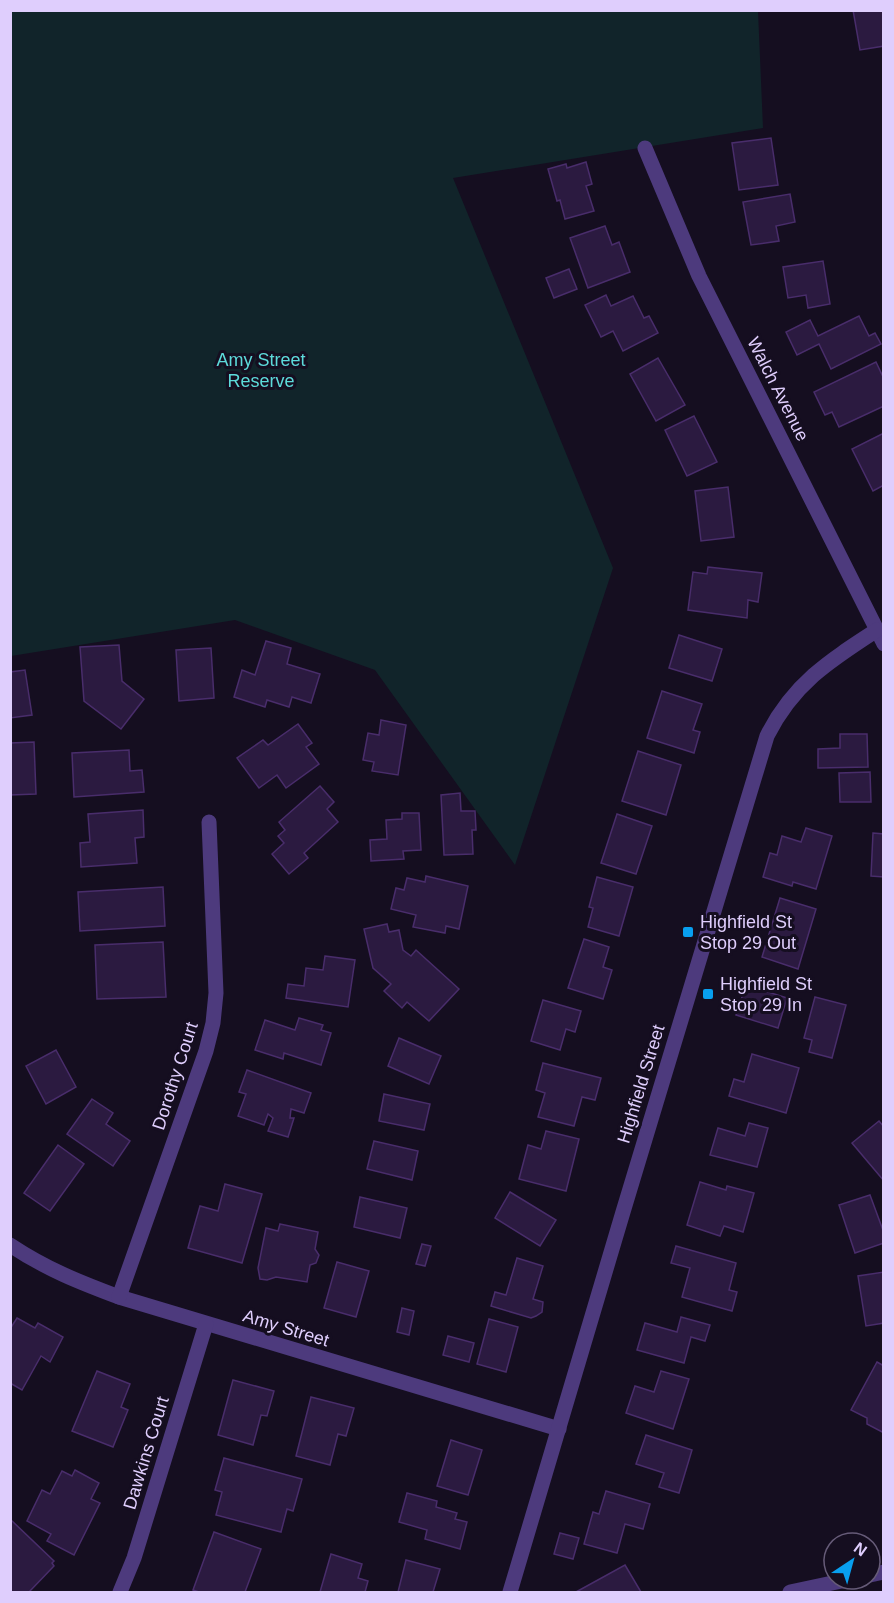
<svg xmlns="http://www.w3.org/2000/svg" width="894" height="1603" font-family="Arial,sans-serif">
  <rect width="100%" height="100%" fill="#150e20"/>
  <polygon fill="#11242a" points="11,11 758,11 763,128 453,178 613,568 515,865 375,670 235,620 11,656"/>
  <g fill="#2b1a40" stroke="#492d6b" stroke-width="1.5">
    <polygon points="853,10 884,10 884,46 860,50"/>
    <polygon points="771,138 778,185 739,190 732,143"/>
    <polygon points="586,162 592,184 586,186 594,211 565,219 560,200 557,201 548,169 566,164 567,168"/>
    <polygon points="790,194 795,222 776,226 779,241 751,245 743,202"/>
    <polygon points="605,226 612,245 619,242 630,272 588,288 570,238"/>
    <polygon points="823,261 830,304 808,308 806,295 788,298 783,267"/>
    <polygon points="569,269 577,289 554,298 546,278"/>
    <polygon points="606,295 611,306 633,296 644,318 649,316 658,333 623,351 613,331 601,337 585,305"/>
    <polygon points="859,316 869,336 875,333 881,344 831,369 819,344 797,355 786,332 810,320 818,336"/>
    <polygon points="658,358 685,405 656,421 630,374"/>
    <polygon points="876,362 884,379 884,406 839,427 832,412 825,415 814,392"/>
    <polygon points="694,416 717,462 687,476 665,430"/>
    <polygon points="884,433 884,485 873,491 852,449"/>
    <polygon points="728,487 734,537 701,541 695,491"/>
    <polygon points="708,567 762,573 758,602 748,600 747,618 688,610 693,572 707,574"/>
    <polygon points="679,635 722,649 712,681 669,668"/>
    <polygon points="266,641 291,648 287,664 320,674 311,703 292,697 289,707 267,700 265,707 234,697 242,670 255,675"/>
    <polygon points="119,645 122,681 144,699 121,729 84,701 80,647"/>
    <polygon points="211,648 214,698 179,701 176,650"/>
    <polygon points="25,670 32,715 10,718 10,672"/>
    <polygon points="662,691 702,704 693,730 700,732 694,753 647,738"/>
    <polygon points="381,720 406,725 398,775 372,771 374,762 363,760 368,733 379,735"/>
    <polygon points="298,724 312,743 306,747 319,764 286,788 277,775 259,788 237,758 263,740 268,745"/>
    <polygon points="840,734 867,734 868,767 818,768 818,749 840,748"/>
    <polygon points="34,742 36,794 10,795 10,743"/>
    <polygon points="129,750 130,771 142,770 144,792 74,797 72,753"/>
    <polygon points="638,751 681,765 666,815 622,801"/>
    <polygon points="870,772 871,802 840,802 839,773"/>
    <polygon points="320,786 334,802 327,809 338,822 304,853 308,858 289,874 272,854 284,843 278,836 285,830 279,822"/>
    <polygon points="460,793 461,811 475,811 476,830 472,830 473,854 444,855 441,795"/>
    <polygon points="143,810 144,837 135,838 137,863 81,867 80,843 90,842 88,814"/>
    <polygon points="402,813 419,813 421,850 403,851 404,859 371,861 370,840 387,839 386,820 402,819"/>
    <polygon points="617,814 652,826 636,874 601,863"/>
    <polygon points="806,828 832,836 816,889 793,882 792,886 763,877 770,853 777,855 782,836 801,842"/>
    <polygon points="873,833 884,834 884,877 871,876"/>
    <polygon points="426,876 468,886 459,929 446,926 445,933 413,927 416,915 391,909 396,888 404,890 407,878 425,882"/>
    <polygon points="597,877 633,887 619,936 588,927 593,908 589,907"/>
    <polygon points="163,887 165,926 80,931 78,892"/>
    <polygon points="780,898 816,909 798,969 762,957"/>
    <polygon points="387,924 389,932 399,930 403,950 411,956 416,950 459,989 429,1021 407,1002 402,1008 384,991 391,984 373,968 364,929"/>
    <polygon points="584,939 609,947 603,967 612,970 603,999 568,988"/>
    <polygon points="163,942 166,997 97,999 95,945"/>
    <polygon points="325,956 355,960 348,1007 286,998 288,984 304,986 306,968 323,970"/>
    <polygon points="746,985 787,998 778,1028 736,1015"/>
    <polygon points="815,997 846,1005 832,1058 809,1052 812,1040 804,1038"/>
    <polygon points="543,1000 581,1011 575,1032 566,1029 560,1050 531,1041"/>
    <polygon points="299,1018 323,1025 321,1030 331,1033 321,1065 284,1053 283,1059 255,1050 265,1020 295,1030"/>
    <polygon points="399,1038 441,1056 429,1084 388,1066"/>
    <polygon points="56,1050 76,1087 46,1104 26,1066"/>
    <polygon points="752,1054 799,1068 786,1113 729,1096 734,1079 744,1082"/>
    <polygon points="543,1063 601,1078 595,1100 582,1097 574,1126 538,1117 545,1093 536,1090"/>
    <polygon points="247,1070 311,1093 304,1113 291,1109 290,1118 294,1118 288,1137 268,1131 273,1118 268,1114 264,1125 238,1116 246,1094 239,1092"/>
    <polygon points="384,1094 430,1104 424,1130 379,1121"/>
    <polygon points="92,1099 113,1113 106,1124 130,1141 113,1166 67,1134"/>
    <polygon points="879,1121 884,1127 884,1181 852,1143"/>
    <polygon points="749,1123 768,1128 757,1167 710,1155 718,1128 745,1136"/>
    <polygon points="546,1131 579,1139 566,1191 519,1179 528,1145 541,1149"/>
    <polygon points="374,1141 418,1151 412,1180 367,1169"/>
    <polygon points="58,1145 84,1164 50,1211 24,1193"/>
    <polygon points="700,1182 726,1190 727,1186 754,1193 743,1232 724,1226 720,1236 687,1225"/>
    <polygon points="225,1184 262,1194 242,1263 188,1248 200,1206 218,1211"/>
    <polygon points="510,1192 556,1220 540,1246 495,1218"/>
    <polygon points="870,1195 884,1233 884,1243 855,1253 839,1205"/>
    <polygon points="360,1197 407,1208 400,1238 354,1227"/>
    <polygon points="280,1224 318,1232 315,1249 319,1255 316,1263 310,1265 307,1282 276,1277 267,1280 260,1279 258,1268 266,1228 278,1231"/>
    <polygon points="422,1244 431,1246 425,1266 416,1264"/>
    <polygon points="676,1246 736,1263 729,1290 737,1292 732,1311 682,1297 690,1268 671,1263"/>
    <polygon points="517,1258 543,1266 533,1299 543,1302 542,1312 536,1316 531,1318 491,1306 495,1292 506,1295"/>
    <polygon points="337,1262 369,1271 356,1317 324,1308"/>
    <polygon points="884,1272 884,1323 866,1326 858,1276"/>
    <polygon points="402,1308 414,1311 409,1335 397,1332"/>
    <polygon points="681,1317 710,1325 705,1341 691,1337 684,1363 637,1350 645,1323 677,1332"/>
    <polygon points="17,1318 35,1328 38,1323 63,1337 50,1362 41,1356 22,1390 10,1383 10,1329"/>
    <polygon points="489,1319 518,1327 506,1372 477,1364"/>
    <polygon points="448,1336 474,1343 469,1362 443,1355"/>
    <polygon points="877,1362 884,1366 884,1433 867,1424 867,1418 851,1410"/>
    <polygon points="97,1371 130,1384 121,1407 128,1410 113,1447 72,1431"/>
    <polygon points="661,1371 689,1379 673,1429 626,1413 635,1386 654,1392"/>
    <polygon points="233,1380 274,1391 267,1416 261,1415 253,1445 218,1435"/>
    <polygon points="311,1397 354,1408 346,1436 338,1434 330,1465 296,1456"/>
    <polygon points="646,1435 692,1450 679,1493 659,1487 664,1473 636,1464"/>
    <polygon points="451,1440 482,1450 468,1495 437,1486"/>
    <polygon points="224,1458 302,1479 293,1511 287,1509 281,1532 216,1515 222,1492 215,1490"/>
    <polygon points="75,1470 99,1483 91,1499 100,1503 74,1555 47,1541 51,1534 27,1521 42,1490 50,1494 62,1471 72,1476"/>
    <polygon points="606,1491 650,1504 643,1529 625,1524 617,1553 584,1544 593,1512 599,1514"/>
    <polygon points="407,1493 437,1501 436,1507 457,1513 455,1519 467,1522 460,1549 425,1539 427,1530 399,1522"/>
    <polygon points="10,1519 54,1561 52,1563 54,1566 29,1592 10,1592"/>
    <polygon points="214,1532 261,1549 245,1592 199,1592 193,1590"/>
    <polygon points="560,1533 579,1538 573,1559 554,1554"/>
    <polygon points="331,1554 362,1564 358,1578 368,1581 365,1592 320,1592"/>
    <polygon points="406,1560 440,1569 433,1592 398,1592"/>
    <polygon points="625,1565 641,1592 576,1592"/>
  </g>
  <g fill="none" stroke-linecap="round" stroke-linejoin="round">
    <g stroke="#4d3a7d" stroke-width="15">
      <polyline points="645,148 699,276 884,644"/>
      <path d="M10,1245C46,1269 79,1282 119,1297L559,1429"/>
      <polyline points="119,1297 206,1051 213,1023 216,993 209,822"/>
      <polyline points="870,1575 884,1572"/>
      <polyline points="120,1592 134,1558 206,1324"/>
      <path d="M510,1592L623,1212L767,736C793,684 829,661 877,630"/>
      <polyline points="790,1592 851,1579"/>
    </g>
  </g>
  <g fill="#089fef" stroke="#150e20" stroke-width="2">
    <rect x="682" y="926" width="12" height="12" rx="3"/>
    <rect x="702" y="988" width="12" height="12" rx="3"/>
  </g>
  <g text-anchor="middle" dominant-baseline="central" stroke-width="6" stroke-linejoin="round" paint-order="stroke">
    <g font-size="18" fill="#5ddada" stroke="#150e20">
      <text x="261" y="360">Amy Street<tspan x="261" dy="21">Reserve</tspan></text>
    </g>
    <g font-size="18" fill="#dfcefd" stroke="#150e20">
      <text transform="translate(778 389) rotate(63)">Walch Avenue</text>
      <text transform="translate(175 1076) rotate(-72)">Dorothy Court</text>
      <text transform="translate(641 1084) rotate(-73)">Highfield Street</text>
      <text transform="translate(286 1328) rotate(17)">Amy Street</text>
      <text transform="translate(146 1453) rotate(-73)">Dawkins Court</text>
    </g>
    <g font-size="18" fill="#dfcefd" stroke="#150e20" text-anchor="start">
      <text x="700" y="922">Highfield St<tspan x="700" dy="21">Stop 29 Out</tspan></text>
      <text x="720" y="984">Highfield St<tspan x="720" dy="21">Stop 29 In</tspan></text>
    </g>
  </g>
  <rect width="894" height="1603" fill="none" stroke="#dfcefd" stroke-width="24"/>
  <g transform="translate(852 1561) rotate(36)"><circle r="28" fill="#150e20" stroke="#665b78" stroke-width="1.5"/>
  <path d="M0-4.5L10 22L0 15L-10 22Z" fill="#089fef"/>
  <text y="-9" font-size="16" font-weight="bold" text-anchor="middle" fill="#dfcefd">N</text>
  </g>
</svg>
